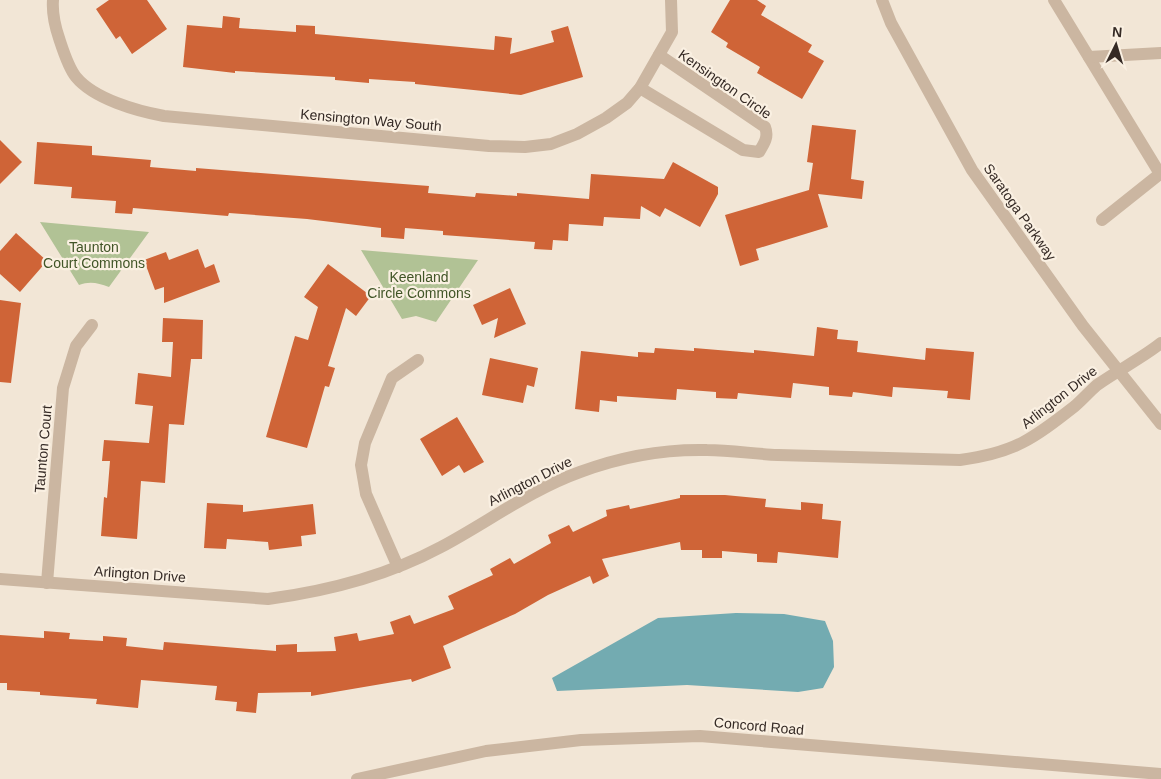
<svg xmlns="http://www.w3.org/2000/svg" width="1161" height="779" font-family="Arial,sans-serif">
  <rect width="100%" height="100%" fill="#f2e6d6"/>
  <g fill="#b1c295">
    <path d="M40,222L149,232L109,287C98,283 90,281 79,285Z"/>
    <polygon points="361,250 478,260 436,322 416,316 402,319"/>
  </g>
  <polygon fill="#73abb1" points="736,613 784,614 825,621 833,641 834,667 823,688 798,692 687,685 557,691 552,678 658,618"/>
  <g fill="#cf6437">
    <polygon points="109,0 147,0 167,29 132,54 120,36 116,39 96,9"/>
    <polygon points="730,0 757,0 766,6 761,15 812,45 808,52 824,61 802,99 757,73 760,67 726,47 728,43 711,32"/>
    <polygon points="223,16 240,18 239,28 296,32 296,25 315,26 315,34 494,50 495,36 512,38 510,54 554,42 551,31 568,26 583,77 521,95 415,84 415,82 369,79 369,83 335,80 335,77 235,71 235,73 183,67 187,25 222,28"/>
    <polygon points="812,125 856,130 851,179 864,181 862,199 818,194 828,227 756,249 759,260 740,266 725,215 809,190 813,163 807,162"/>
    <polygon points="0,140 22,162 0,184"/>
    <polygon points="37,142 92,146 92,155 151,160 150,167 196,171 196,168 429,186 428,193 475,197 476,193 517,196 517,193 589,199 591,174 664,179 673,162 718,187 718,194 700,227 665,208 660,217 641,206 640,219 604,217 603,226 569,224 568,241 553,240 552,250 534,249 535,242 443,235 443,231 405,228 404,239 381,237 381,228 307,219 229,213 228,216 133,208 132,214 115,213 116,201 71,198 72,187 34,184"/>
    <polygon points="16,233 47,261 20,292 0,274 0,251"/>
    <polygon points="198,249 205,268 214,264 220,282 164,303 164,287 155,290 144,260 166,252 169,260"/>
    <polygon points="328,264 371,296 356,316 346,308 328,366 335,368 329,387 325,386 307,448 266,437 295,336 308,340 318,307 304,297"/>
    <polygon points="510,288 526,324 494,338 498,318 482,325 473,305"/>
    <polygon points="0,300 21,303 11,383 0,382"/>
    <polygon points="163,318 203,320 202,359 191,359 184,425 169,424 165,483 141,481 137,539 101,536 104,497 107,498 110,461 102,461 104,440 149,443 153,406 135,404 138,373 171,377 173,342 162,342"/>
    <polygon points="817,327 838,330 837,339 858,341 857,352 925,360 926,348 974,352 970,400 947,398 948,391 893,387 892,397 853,392 852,397 829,395 829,387 793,383 791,398 738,393 737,399 716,398 716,392 677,389 676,400 617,396 617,402 600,400 599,412 575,409 581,351 638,357 638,352 654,353 655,348 694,351 694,348 754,353 754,350 814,356"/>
    <polygon points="490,358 538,368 534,387 527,385 523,403 482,395"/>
    <polygon points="457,417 484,462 464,473 459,465 442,476 420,439"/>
    <polygon points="680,495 725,495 766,499 765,507 801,510 801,502 823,504 822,519 841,521 838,558 778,552 777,563 757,562 757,554 722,551 722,558 702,558 702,550 681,550 680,542 602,559 609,576 593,584 590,576 548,595 515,614 443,646 451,668 412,682 411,679 311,696 311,692 258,693 256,713 236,711 237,702 215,700 217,686 141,680 138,708 96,704 97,699 40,695 40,692 7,690 7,683 0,683 0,635 44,638 44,631 70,633 69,639 103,641 103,636 127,638 126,646 163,650 164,642 276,651 276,645 297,644 297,652 336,651 334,637 357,633 359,641 394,634 390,622 410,615 414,624 454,609 448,596 493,575 490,569 510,558 514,564 551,543 548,535 569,525 573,532 607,516 606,510 629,505 630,509 680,498"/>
    <polygon points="207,503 243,505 243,512 313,504 316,534 301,536 302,546 269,550 268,542 227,539 226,549 204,548"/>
  </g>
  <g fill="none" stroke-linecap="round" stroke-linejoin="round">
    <g stroke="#cbb6a1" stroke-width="12">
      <path d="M53,0C52,13 55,26 59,38C63,50 68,67 76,77C94,99 137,111 164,116L489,146L525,147L551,144L577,134L606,118L627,103L640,88L672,32L671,0"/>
      <polyline points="1054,0 1160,174"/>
      <polyline points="1089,57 1161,53"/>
      <path d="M640,88L743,150L759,152C764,144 769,137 765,127L659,55"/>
      <polyline points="1102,220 1161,173"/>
      <polyline points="398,567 366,494 361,465 365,443 392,378 418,360"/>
      <path d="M0,579L268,599C328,591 387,576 441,547C488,522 530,490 580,472C620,457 664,449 707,450C731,450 754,454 778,455C839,457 899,458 960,460C1014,453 1033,439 1075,406C1083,399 1089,392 1097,385C1118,370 1141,359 1161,343"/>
      <polyline points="47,583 63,388 76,346 92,325"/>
      <polyline points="357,779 486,751 581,740 700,736 1161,774"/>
    </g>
    <polyline stroke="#cbb6a1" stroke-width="12" points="882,0 891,23 972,170 1083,326 1161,424"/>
  </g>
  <g text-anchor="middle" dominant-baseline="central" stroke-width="4.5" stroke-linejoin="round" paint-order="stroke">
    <g font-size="14" fill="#352a25" stroke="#faf0e2">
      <text transform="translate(725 84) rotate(35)">Kensington Circle</text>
      <text transform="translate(371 120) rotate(5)">Kensington Way South</text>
      <text transform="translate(1020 212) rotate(55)">Saratoga Parkway</text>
      <text transform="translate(1059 397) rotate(-38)">Arlington Drive</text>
      <text transform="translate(43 449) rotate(-85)">Taunton Court</text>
      <text transform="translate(530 481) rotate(-27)">Arlington Drive</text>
      <text transform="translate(140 574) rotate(4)">Arlington Drive</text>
      <text transform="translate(759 726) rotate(5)">Concord Road</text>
    </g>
    <g font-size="14" fill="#415527" stroke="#faf0e2">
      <text x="94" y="247">Taunton<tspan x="94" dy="16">Court Commons</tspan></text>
      <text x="419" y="277">Keenland<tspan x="419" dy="16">Circle Commons</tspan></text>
    </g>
  </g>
  <g transform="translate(1116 45) rotate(5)" stroke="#faf0e2" stroke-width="4" paint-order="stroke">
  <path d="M0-4L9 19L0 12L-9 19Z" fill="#352a25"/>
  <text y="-8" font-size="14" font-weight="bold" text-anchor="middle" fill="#352a25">N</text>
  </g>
</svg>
